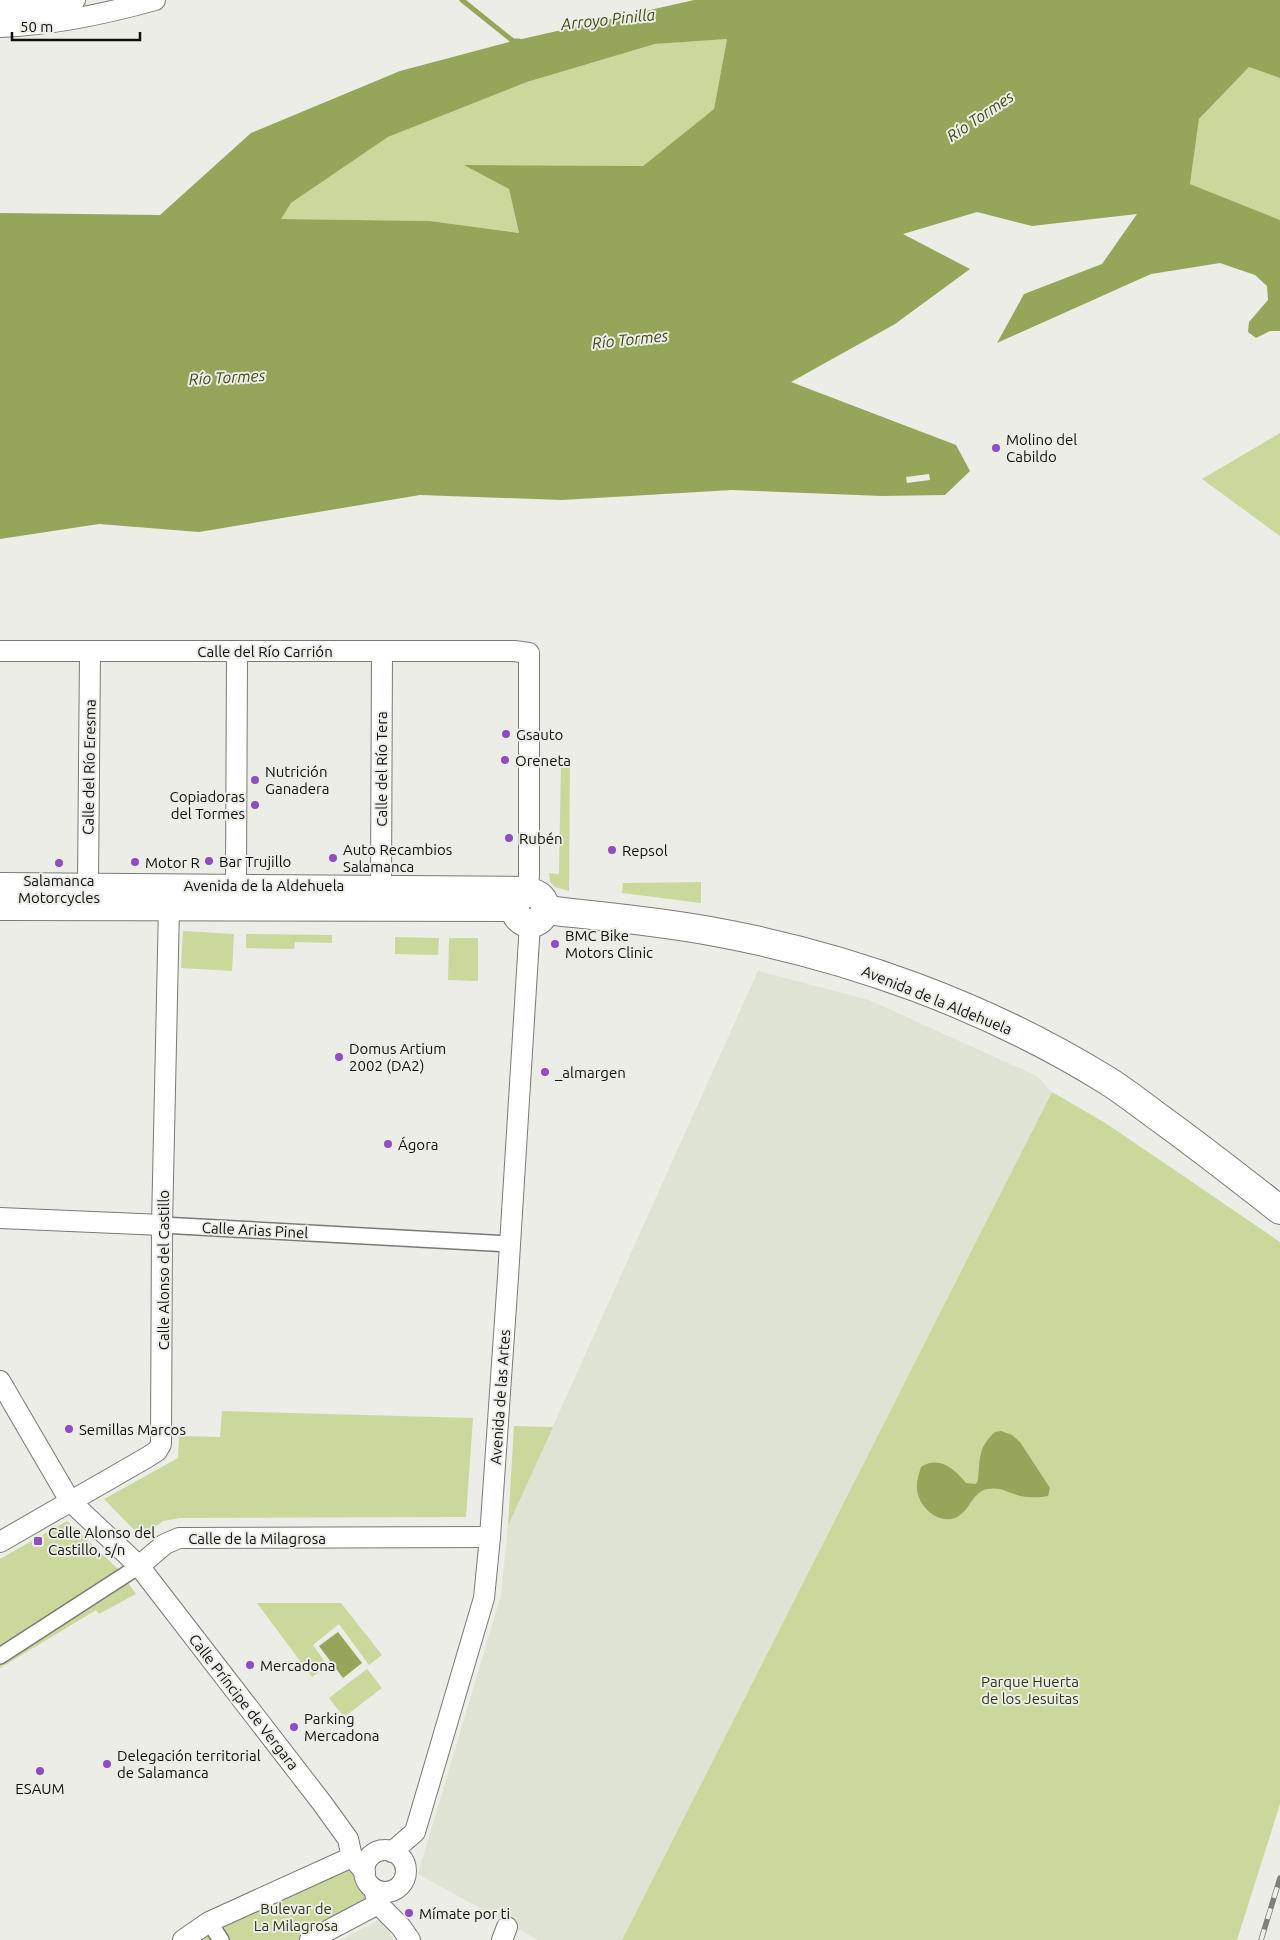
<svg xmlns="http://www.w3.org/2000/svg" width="1280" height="1940" font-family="Ubuntu,sans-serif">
  <rect width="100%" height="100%" fill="#ebede6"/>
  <g fill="#dfe3d4">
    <polygon points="758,971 869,1000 1037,1076 1052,1092 622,1940 538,1940 418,1874 501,1595 508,1526"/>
    <polygon points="381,1919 394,1940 341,1940"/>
  </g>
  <g fill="#cad89c">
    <polygon points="727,39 714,109 643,166 466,165 509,189 519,233 430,221 280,219 291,203 388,137 527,82 655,44"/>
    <polygon points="1249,67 1280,78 1280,220 1190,184 1199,119"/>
    <polygon points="1280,433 1280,536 1202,479"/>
    <polygon points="561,761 570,761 569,891 555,887 550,882 549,873 559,874"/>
    <polygon points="701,882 701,903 622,893 623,883"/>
    <polygon points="183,931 234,934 232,971 181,968"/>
    <polygon points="246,934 332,935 332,943 295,942 294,949 246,948"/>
    <polygon points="395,937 439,938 438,955 395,954"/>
    <polygon points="449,938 478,938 478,981 448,980"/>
    <polygon points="1052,1092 1107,1124 1280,1242 1280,1804 1237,1940 622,1940"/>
    <polygon points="222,1411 473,1418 466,1517 180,1518 163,1521 141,1537 104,1499 178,1458 179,1436 220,1437"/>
    <polygon points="514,1426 553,1427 508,1526"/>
    <polygon points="67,1521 117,1568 136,1594 99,1614 96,1610 0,1668 0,1559"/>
    <polygon points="257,1603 341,1603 382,1655 369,1665 339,1624 313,1645 328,1666 312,1677"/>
    <polygon points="367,1669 382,1688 344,1717 329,1698"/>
    <polygon points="343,1866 355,1870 369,1893 369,1900 301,1940 197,1940"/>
  </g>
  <g fill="#95a559" fill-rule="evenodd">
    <path d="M694,0H1280V78L1249,67L1199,119L1190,184L1280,220V331H1270L1256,338L1248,332L1249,322L1268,300L1267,286L1255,275L1220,263L1151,274L997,343L1024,294L1102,264L1137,214L1032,226L977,212L903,234L970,269L895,324L791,382L956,445L970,471L945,495L882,496L732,490L562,500L420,495L199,532L99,524L0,539V213L160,215L251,133L400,71L513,41ZM727,39L714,109L643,166L464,165L509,189L519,233L430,221L281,219L291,203L388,137L527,82L655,44Z"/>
    <path d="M1001,1431L1012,1435L1020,1442L1050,1488L1048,1496C1038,1498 1025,1498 1014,1494C1005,1491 999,1487 988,1489C972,1491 970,1512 955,1518C937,1524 918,1506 917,1489C916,1482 919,1474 921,1467C939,1455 955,1469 966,1483L976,1484L978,1480C980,1459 978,1447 995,1432Z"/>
    <polygon points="338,1632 362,1663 343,1678 319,1646"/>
  </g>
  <polygon fill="#ebede6" points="929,474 930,480 907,483 906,477"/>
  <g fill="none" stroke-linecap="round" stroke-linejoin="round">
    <polyline stroke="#95a559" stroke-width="5" points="462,0 513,41 519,41"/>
    <defs>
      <g id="pedestrian">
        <polyline points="162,1225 511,1244"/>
        <polyline points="0,1656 139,1566"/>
        <polyline points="209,1922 221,1940"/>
      </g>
      <g id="minor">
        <polyline points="0,8 19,8 75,0"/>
        <path d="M0,27C52,25 105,14 155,0"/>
        <polyline points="0,651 514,651 529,653 529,875 528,887 526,893"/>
        <polyline points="0,883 528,887"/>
        <polyline points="88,884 90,651"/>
        <polyline points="236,885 237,651"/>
        <polyline points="381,886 382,651"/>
        <polyline points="0,1218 162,1225"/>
        <polyline points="0,1381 70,1501 139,1566 322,1803 348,1839 352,1857 365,1872"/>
        <polyline points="0,1542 146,1458 157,1451 161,1444 162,1225 169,907"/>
        <polyline points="139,1566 165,1544 179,1538 490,1537"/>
        <circle cx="385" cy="1871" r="21"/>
        <polyline points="392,1852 415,1832 484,1598 490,1537 508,1277 530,923"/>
        <polyline points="375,1893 378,1904 401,1927 410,1940"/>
        <polyline points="183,1940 209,1922 352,1857"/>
        <polyline points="310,1940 378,1904"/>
        <polyline points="502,1940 507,1927"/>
      </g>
      <g id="secondary">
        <circle cx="530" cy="908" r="15"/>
        <polyline points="0,906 515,907"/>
        <path d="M545,910C600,916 656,921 710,931C849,956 987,1006 1108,1081C1124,1091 1139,1103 1154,1114C1197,1145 1238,1177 1280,1210"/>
      </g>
    </defs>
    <use href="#pedestrian" stroke="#797a74" stroke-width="18"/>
    <use href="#minor" stroke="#797a74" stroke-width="22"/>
    <use href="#secondary" stroke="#797a74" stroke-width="30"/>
    <use href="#pedestrian" stroke="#fff" stroke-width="15"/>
    <use href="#minor" stroke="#fff" stroke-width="20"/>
    <use href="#secondary" stroke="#fff" stroke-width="28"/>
    <defs>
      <polyline id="rail" points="1261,1940 1280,1878"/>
    </defs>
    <use href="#rail" stroke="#7e7f7a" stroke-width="5.5"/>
    <use href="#rail" stroke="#ebede6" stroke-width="4" stroke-dasharray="11" stroke-linecap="butt"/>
  </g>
  <g fill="#904cc0" stroke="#ebede6" stroke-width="2">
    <circle cx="996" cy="448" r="5"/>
    <circle cx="506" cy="734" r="5"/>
    <circle cx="505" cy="760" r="5"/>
    <circle cx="255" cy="780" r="5"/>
    <circle cx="255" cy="805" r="5"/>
    <circle cx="509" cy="838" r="5"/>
    <circle cx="612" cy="850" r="5"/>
    <circle cx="333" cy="858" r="5"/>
    <circle cx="209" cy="861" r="5"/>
    <circle cx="135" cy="862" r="5"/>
    <circle cx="59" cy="863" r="5"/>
    <circle cx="555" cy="944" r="5"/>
    <circle cx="339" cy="1057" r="5"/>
    <circle cx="545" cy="1072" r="5"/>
    <circle cx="388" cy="1144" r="5"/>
    <circle cx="69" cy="1429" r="5"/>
    <rect x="33" y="1536" width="10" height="10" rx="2.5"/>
    <circle cx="250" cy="1665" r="5"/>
    <circle cx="294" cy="1727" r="5"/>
    <circle cx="107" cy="1764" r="5"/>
    <circle cx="40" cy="1771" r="5"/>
    <circle cx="409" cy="1913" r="5"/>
  </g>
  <g text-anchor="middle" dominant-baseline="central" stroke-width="4" stroke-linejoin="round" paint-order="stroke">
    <g font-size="15" fill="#0f0f0d" stroke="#ebede6" text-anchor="start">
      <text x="1006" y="439">Molino del<tspan x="1006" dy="17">Cabildo</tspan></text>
      <text x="516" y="734">Gsauto</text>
      <text x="515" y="760">Oreneta</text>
      <text x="265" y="771">Nutrición<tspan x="265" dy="17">Ganadera</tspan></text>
      <text x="245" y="796" text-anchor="end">Copiadoras<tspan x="245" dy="17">del Tormes</tspan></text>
      <text x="519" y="838">Rubén</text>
      <text x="343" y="849">Auto Recambios<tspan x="343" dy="17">Salamanca</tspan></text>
      <text x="622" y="850">Repsol</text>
      <text x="219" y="861">Bar Trujillo</text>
      <text x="145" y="862">Motor R</text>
      <text x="59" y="880" text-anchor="middle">Salamanca<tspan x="59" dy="17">Motorcycles</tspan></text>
      <text x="565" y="935">BMC Bike<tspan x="565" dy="17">Motors Clinic</tspan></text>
      <text x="349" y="1048">Domus Artium<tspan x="349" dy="17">2002 (DA2)</tspan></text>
      <text x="555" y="1072">_almargen</text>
      <text x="398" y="1144">Ágora</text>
      <text x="79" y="1429">Semillas Marcos</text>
      <text x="48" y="1532">Calle Alonso del<tspan x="48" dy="17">Castillo, s/n</tspan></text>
      <text x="260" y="1665">Mercadona</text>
      <text x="304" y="1718">Parking<tspan x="304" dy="17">Mercadona</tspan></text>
      <text x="117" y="1755">Delegación territorial<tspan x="117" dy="17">de Salamanca</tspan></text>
      <text x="40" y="1788" text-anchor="middle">ESAUM</text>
      <text x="419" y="1913">Mímate por ti</text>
    </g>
    <g font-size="15" fill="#0f0f0d" stroke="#ebede6">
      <text x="265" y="651">Calle del Río Carrión</text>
      <text transform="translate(89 767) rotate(-89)">Calle del Río Eresma</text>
      <text transform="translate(381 769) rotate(-90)">Calle del Río Tera</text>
      <text x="264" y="885">Avenida de la Aldehuela</text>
      <text transform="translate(937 1000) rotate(22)">Avenida de la Aldehuela</text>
      <text transform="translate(255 1230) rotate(3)">Calle Arias Pinel</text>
      <text transform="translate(163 1270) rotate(-90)">Calle Alonso del Castillo</text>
      <text transform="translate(500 1397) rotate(-86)">Avenida de las Artes</text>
      <text x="257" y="1538">Calle de la Milagrosa</text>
      <text transform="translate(244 1702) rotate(52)">Calle Príncipe de Vergara</text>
    </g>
    <g font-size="15" fill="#303615" stroke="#ebede6">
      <text x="1030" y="1681">Parque Huerta<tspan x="1030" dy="17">de los Jesuitas</tspan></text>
      <text x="296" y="1908">Bulevar de<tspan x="296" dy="17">La Milagrosa</tspan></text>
    </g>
    <g font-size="16" font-style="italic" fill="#414b12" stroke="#ebede6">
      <text transform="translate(608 19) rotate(-6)">Arroyo Pinilla</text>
      <text transform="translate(980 116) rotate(-34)">Río Tormes</text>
      <text transform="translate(630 339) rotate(-6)">Río Tormes</text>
      <text transform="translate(227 377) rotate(-3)">Río Tormes</text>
    </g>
  </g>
  <path d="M12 32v8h128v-8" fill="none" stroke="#0f0f0d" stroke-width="2.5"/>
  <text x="20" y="32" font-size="15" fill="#0f0f0d" stroke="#ebede6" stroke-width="4" paint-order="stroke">50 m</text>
</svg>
